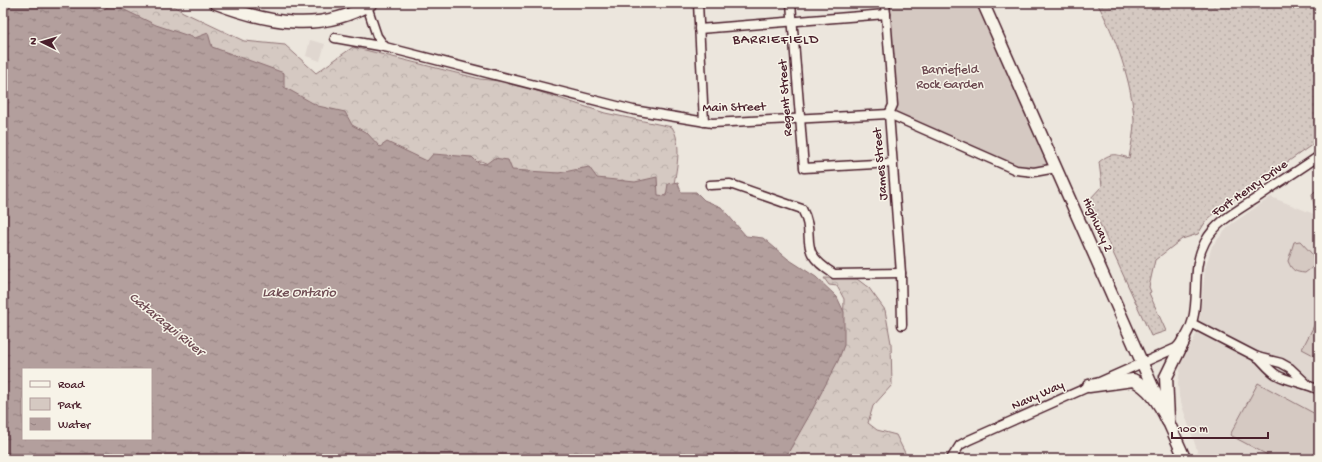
<svg xmlns="http://www.w3.org/2000/svg" width="1322" height="462" font-family="'Gochi Hand',sans-serif">
  <defs>
    <pattern id="grass-dots" width="8" height="8" patternUnits="userSpaceOnUse"><rect width="8" height="8" fill="#d5c9c2"/><path d="M2 2h.1M6 6h.1" fill="none" stroke="#b8aca7" stroke-width="1.8" stroke-linecap="round"/></pattern>
    <pattern id="forest-crowns" width="20" height="18" patternUnits="userSpaceOnUse"><rect width="20" height="18" fill="#d5c9c2"/><path d="M2 6a3 3 0 1 1 6 0M12 15a3 3 0 1 1 6 0" fill="none" stroke="#b8aca7"/></pattern>
    <pattern id="water-ripples" width="26" height="14" patternUnits="userSpaceOnUse"><rect width="26" height="14" fill="#b39f9d"/><path d="M2 4q2-2 4 0t4 0M15 11q2-2 4 0t4 0" fill="none" stroke="#948180"/></pattern>
  </defs>
  <rect width="100%" height="100%" fill="#ece6dd"/>
  <filter id="ink" filterUnits="userSpaceOnUse"><feTurbulence type="fractalNoise" baseFrequency=".025" numOctaves="2"/><feDisplacementMap in="SourceGraphic" scale="8" xChannelSelector="R" yChannelSelector="G"/><feConvolveMatrix kernelMatrix="1 2 1 2 8 2 1 2 1" color-interpolation-filters="sRGB"/></filter>
  <g filter="url(#ink)">
    <g fill="#e0d7d0">
      <polygon points="310,40 325,44 320,61 306,56"/>
      <polygon points="1271,197 1319,216 1319,459 1200,459 1179,397 1178,383 1181,364 1196,335 1200,317 1205,269 1212,246 1230,225"/>
    </g>
    <path fill="url(#grass-dots)" stroke="#907476" d="M1097,3H1319V140L1217,211L1206,221L1198,234L1182,239L1155,260L1149,287L1151,292L1149,293L1166,331L1151,336L1089,200L1102,186L1099,162C1111,152 1115,154 1129,158C1131,146 1134,133 1134,121C1133,85 1115,34 1097,3Z"/>
    <g fill="url(#forest-crowns)" stroke="#907476">
      <path d="M58,3H169L183,12L244,41L285,45L316,73L353,47L480,79L509,82L605,113L672,127C683,145 676,170 673,190L650,205L623,180L587,185L562,173L546,174L526,180L481,161L464,165L413,169Z"/>
      <polygon points="1319,187 1319,235 1312,194"/>
      <polygon points="824,278 857,279 869,288 885,310 891,343 892,385 873,406 868,423 877,430 896,435 905,453 905,459 779,459 843,331 844,299 837,286 829,285"/>
    </g>
    <g fill="#d5c9c2" stroke="#907476">
      <polygon points="885,3 978,3 1056,168 1026,173 889,114 893,105"/>
      <path d="M1300,241L1313,255L1314,266L1305,273C1295,272 1292,271 1288,261L1294,242Z"/>
      <polygon points="1319,316 1319,358 1302,349"/>
      <polygon points="1258,383 1319,416 1319,459 1275,459 1230,435"/>
    </g>
    <path fill="url(#water-ripples)" stroke="#896c6f" fill-rule="evenodd" d="M3,3H82L101,11L112,4L156,25L195,38L208,33L212,47L284,73V87L318,106L345,112L352,125L367,133L380,147L387,142L427,161L433,154L472,157L478,163L486,164L494,158L508,160L512,170L559,173L589,167L597,178L635,182L657,177L658,195L666,196L668,184L678,182L681,192H696L704,200L721,207L746,236L763,238L788,259L816,277L837,297L844,312V345L838,361L809,416L788,453L787,459H3ZM23,369H151V439H23Z"/>
    <g fill="none" stroke-linecap="round" stroke-linejoin="round">
      <defs>
        <g id="minor">
          <polyline points="698,3 704,122"/>
          <polyline points="791,3 804,168 893,163"/>
          <polyline points="885,3 893,105 889,114 901,273 902,325"/>
          <polyline points="367,6 377,36 385,47"/>
          <polyline points="699,29 886,14"/>
          <polyline points="335,38 385,47 633,110 712,123 889,114 1016,170 1034,172 1056,168"/>
          <path d="M710,185L730,184L802,209C818,238 794,249 834,274L901,273"/>
          <polyline points="1193,324 1257,357 1281,363 1290,368 1308,385"/>
          <path d="M1258,357C1264,363 1270,371 1277,375C1290,382 1306,383 1319,390"/>
          <path d="M951,459L960,445L969,440L1176,348C1209,317 1186,277 1205,242C1216,221 1240,209 1258,197C1278,183 1299,170 1319,156"/>
        </g>
        <g id="secondary">
          <path d="M215,3C267,23 321,34 372,3"/>
          <polyline points="983,3 1158,399"/>
          <polyline points="1168,421 1185,459"/>
        </g>
        <g id="primary">
          <path d="M1089,386L1133,380C1149,387 1161,406 1168,421"/>
          <polyline points="1168,418 1166,377 1184,340"/>
        </g>
      </defs>
      <use href="#minor" stroke="#4a1f2b" stroke-width="11"/>
      <use href="#secondary" stroke="#4a1f2b" stroke-width="14"/>
      <use href="#primary" stroke="#4a1f2b" stroke-width="15"/>
      <use href="#minor" stroke="#f7f3e8" stroke-width="8"/>
      <use href="#secondary" stroke="#f7f3e8" stroke-width="11"/>
      <use href="#primary" stroke="#f7f3e8" stroke-width="12"/>
    </g>
  </g>
  <g text-anchor="middle" dominant-baseline="central" stroke-width="3" stroke-linejoin="round" paint-order="stroke">
    <g font-size="13" fill="#6d4a51" stroke="#f7f3e8">
      <text x="950" y="70">Barriefield<tspan x="950" dy="15">Rock Garden</tspan></text>
    </g>
    <g font-size="13" fill="#4a1f2b" stroke="#f7f3e8">
      <text transform="translate(786 98) rotate(-94)">Regent Street</text>
      <text transform="translate(734 108) rotate(-1)">Main Street</text>
      <text transform="translate(881 164) rotate(-95)">James Street</text>
      <text transform="translate(1250 189) rotate(-35)">Fort Henry Drive</text>
      <text transform="translate(1097 225) rotate(66)">Highway 2</text>
      <text transform="translate(1038 396) rotate(-24)">Navy Way</text>
    </g>
    <g font-size="14" letter-spacing="1" fill="#4a1f2b" stroke="#f7f3e8">
      <text x="776" y="40">BARRIEFIELD</text>
    </g>
    <g font-size="14" font-style="italic" fill="#6f4c53" stroke="#f7f3e8">
      <text x="299" y="293">Lake Ontario</text>
      <text transform="translate(166 325) rotate(39)">Cataraqui River</text>
    </g>
  </g>
  <rect width="1322" height="462" fill="none" stroke="#f7f3e8" stroke-width="16"/>
  <rect x="8" y="8" width="1306" height="446" fill="none" stroke="#4a1f2b" stroke-width="1.5" filter="url(#ink)"/>
  <rect x="22" y="368" width="130" height="72" fill="#f7f3e8" stroke="#b29e9c"/>
  <rect x="30" y="381" width="20" height="6" fill="#f7f3e8" stroke="#b29e9c"/>
  <text x="58" y="388" font-size="12" fill="#4a1f2b">Road</text>
  <rect x="30" y="398" width="20" height="12" fill="#d5c9c2" stroke="#b29e9c"/>
  <text x="58" y="408" font-size="12" fill="#4a1f2b">Park</text>
  <rect x="30" y="418" width="20" height="12" fill="url(#water-ripples)" stroke="#b29e9c"/>
  <text x="58" y="428" font-size="12" fill="#4a1f2b">Water</text>
  <g transform="translate(42 42) rotate(275)" stroke="#f7f3e8" stroke-width="3" paint-order="stroke">
  <path d="M0-3L7 15L0 10L-7 15Z" fill="#4a1f2b"/>
  <text y="-6" font-size="11" font-weight="bold" text-anchor="middle" fill="#4a1f2b">N</text>
  </g>
  <path d="M1172 432v6h96v-6" fill="none" stroke="#4a1f2b" stroke-width="2"/>
  <text x="1178" y="432" font-size="12" fill="#4a1f2b" stroke="#f7f3e8" stroke-width="3" paint-order="stroke">100 m</text>
</svg>
